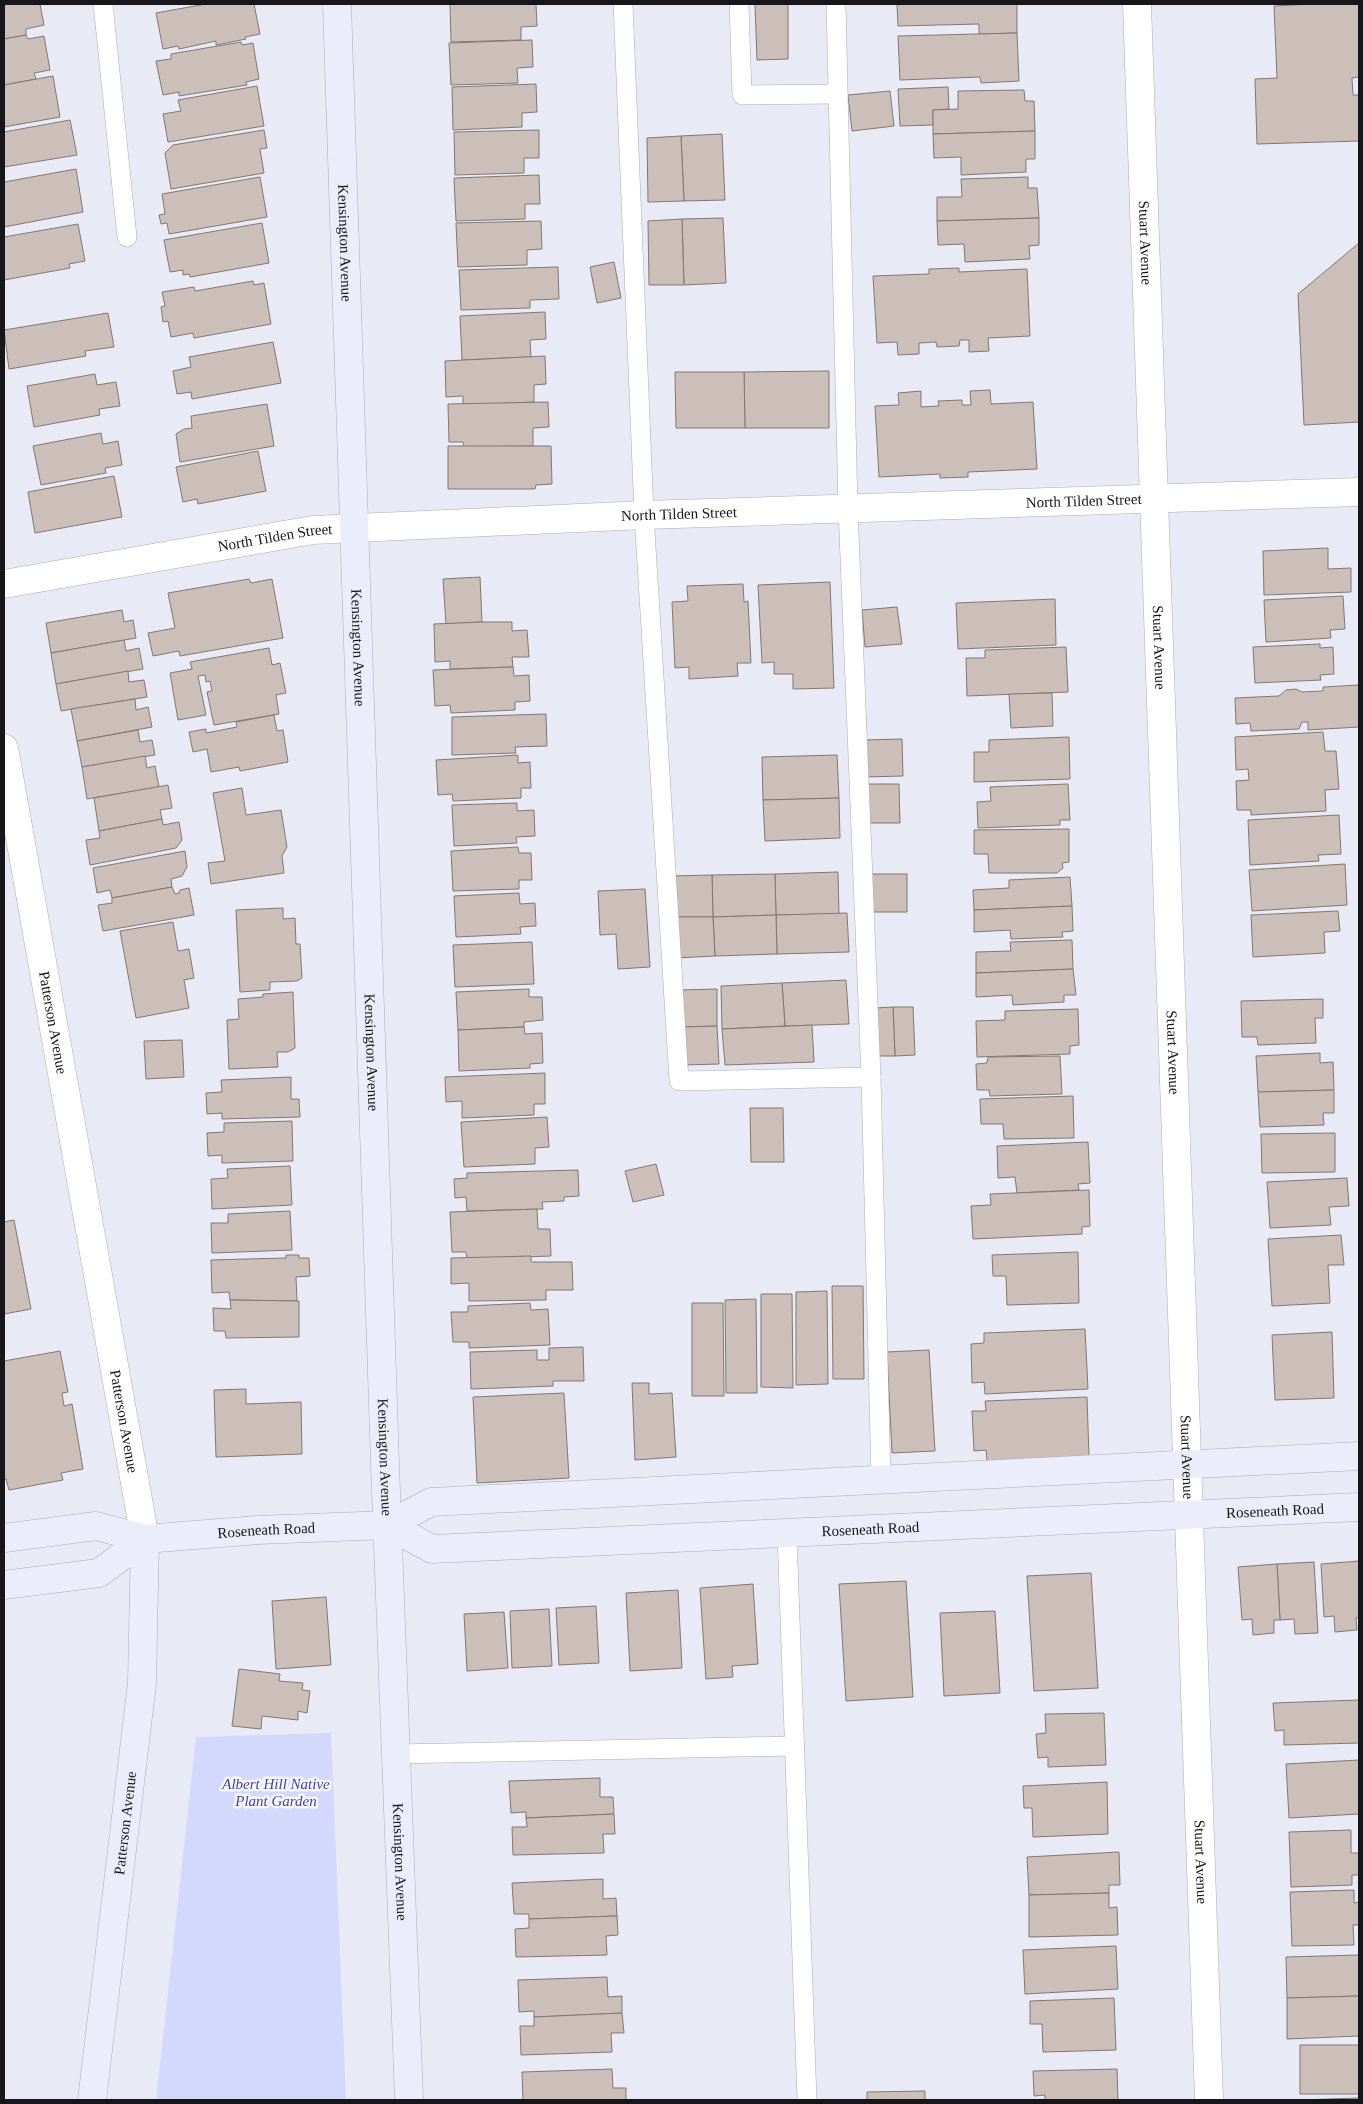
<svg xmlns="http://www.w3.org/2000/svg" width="1363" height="2104" font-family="'Times New Roman',serif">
  <rect width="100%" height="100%" fill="#e8eaf6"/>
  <polygon fill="#d3d8fc" points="331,1733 346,2100 156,2100 196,1737"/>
  <g fill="#ccbfb9" stroke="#837771">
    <polygon points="4,4 40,4 44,25 26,29 26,35 4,39"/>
    <polygon points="206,4 254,4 260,34 245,37 246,39 216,45 216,41 179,49 178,46 163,49 156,13"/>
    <polygon points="450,4 536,4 537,26 521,27 521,40 451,42"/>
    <polygon points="755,4 788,4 788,59 757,60"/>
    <polygon points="897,4 1017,4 1017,33 979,34 979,24 898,26"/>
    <polygon points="1309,4 1359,4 1359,77 1352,78 1353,95 1359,95 1359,141 1257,144 1255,79 1277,78 1274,6"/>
    <polygon points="1017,33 1019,81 981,83 980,77 900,80 898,36"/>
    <polygon points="26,35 28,39 44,36 50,70 34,73 36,79 4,85 4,39"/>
    <polygon points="532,40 533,67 517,68 518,83 451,85 449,43"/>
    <polygon points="241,42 242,45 253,43 259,79 246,82 247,85 179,96 179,92 163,95 156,61 171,59 171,54"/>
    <polygon points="53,76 60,117 4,127 4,85"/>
    <polygon points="536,84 537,112 522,113 522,127 453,130 452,87"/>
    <polygon points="257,86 264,126 168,142 163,114 181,111 178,100"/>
    <polygon points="948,87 949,109 933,110 933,125 900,126 898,89"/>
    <polygon points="1024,90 1025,101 1034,101 1035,131 933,134 933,110 958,109 958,91"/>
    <polygon points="890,91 894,126 852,131 848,95"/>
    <polygon points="70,120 77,155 4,167 4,132"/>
    <polygon points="264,130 267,148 260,149 264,173 171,189 165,153 173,145"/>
    <polygon points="539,130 539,158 524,158 524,173 455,175 454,132"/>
    <polygon points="1035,131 1035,159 1026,159 1026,172 961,175 961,157 934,158 933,134"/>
    <polygon points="722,134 725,200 684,201 681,136"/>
    <polygon points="681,136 684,201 648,202 647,138"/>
    <polygon points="76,169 83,212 4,227 4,182"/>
    <polygon points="539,175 540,204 525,204 525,219 456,221 454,178"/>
    <polygon points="260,177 267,217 169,234 167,223 161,224 159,215 165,214 162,194"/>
    <polygon points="1028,177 1028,188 1037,188 1039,218 937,221 937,197 962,197 961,179"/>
    <polygon points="723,218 726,283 684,285 682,219"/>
    <polygon points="1039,218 1039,245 1029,246 1030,259 965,262 964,244 938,245 937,221"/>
    <polygon points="682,219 684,285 649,285 648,221"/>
    <polygon points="541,221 542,249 527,250 527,265 458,267 456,223"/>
    <polygon points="262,223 269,263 190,277 189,274 183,275 183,270 170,272 164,240"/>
    <polygon points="78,224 85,261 69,264 70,268 4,280 4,237"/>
    <polygon points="1359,243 1359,422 1304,425 1298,294"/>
    <polygon points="614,262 621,298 597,303 590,267"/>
    <polygon points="558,267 559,299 530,300 530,308 461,310 459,270"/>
    <polygon points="959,268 959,272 1027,269 1030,336 988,338 989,351 969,352 969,340 960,340 959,346 937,347 936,342 919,343 919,354 898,355 897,342 877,343 873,276 929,274 929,269"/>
    <polygon points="253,281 254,285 264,283 271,324 194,338 193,333 171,337 168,321 163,322 161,307 165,306 162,292 194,287 195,291"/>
    <polygon points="545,312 546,339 530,340 531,357 462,360 460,316"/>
    <polygon points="108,313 114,347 85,351 86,356 9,369 4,330"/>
    <polygon points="273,342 281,383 192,399 191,392 177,394 173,371 191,367 189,357"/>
    <polygon points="545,356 546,384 534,385 534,402 463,405 463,396 446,397 445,361"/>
    <polygon points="829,371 829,428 745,428 744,372"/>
    <polygon points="675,372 744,372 745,428 676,428"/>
    <polygon points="95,374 97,385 116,382 120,406 99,409 100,415 34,427 27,386"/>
    <polygon points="990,390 991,404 1033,402 1037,469 968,472 968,477 940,478 940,474 879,477 875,406 899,405 898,393 921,391 921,407 939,406 938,401 962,400 962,405 971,405 970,391"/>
    <polygon points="548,402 549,427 533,428 533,446 464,447 463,442 449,442 448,404"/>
    <polygon points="267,404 274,446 180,462 176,434 184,429 192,428 191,416"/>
    <polygon points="101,433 103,444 118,441 122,465 105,468 106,473 41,485 33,446"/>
    <polygon points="448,446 551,446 552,484 536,485 535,489 448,489"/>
    <polygon points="258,451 266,491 198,504 197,499 183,502 176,467"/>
    <polygon points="114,476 122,517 35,533 28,492"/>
    <polygon points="1328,548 1328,569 1351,568 1351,592 1264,595 1263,551"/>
    <polygon points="480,577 482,622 446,624 443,579"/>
    <polygon points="249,579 251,583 272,579 283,638 180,656 179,651 153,656 148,633 175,628 168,593"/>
    <polygon points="830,582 834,688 793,689 793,674 774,674 774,662 762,663 758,585"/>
    <polygon points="743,584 744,602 748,601 751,663 737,663 738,676 689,679 689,667 675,668 672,602 688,601 687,586"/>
    <polygon points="1343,596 1345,629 1330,630 1331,638 1266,642 1264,600"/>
    <polygon points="1055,599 1056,645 958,649 956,603"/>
    <polygon points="897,607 902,644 865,647 862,610"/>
    <polygon points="122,610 124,622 133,620 136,638 51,653 46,623"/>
    <polygon points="482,622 512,622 512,631 527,630 529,657 512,657 513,667 450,669 450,661 435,662 434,624"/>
    <polygon points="124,640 126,651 139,648 143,669 56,684 51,653"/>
    <polygon points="1320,644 1320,648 1333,647 1334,674 1320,675 1321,680 1255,683 1253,647"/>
    <polygon points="1066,647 1068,692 967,696 966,658 985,658 985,650"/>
    <polygon points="269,648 272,665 280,663 286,693 276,695 279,714 214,725 207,692 212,691 210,681 206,682 205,675 198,676 206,715 178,720 170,673 192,669 190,662"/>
    <polygon points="513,667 514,676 529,675 530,701 515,702 515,710 451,713 450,705 435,706 433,670"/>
    <polygon points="128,671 129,682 144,680 147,697 61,711 56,684"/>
    <polygon points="1359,685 1359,727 1308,730 1308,722 1302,722 1299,729 1251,731 1250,723 1236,724 1235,698 1279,696 1286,690 1296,689 1302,692 1323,691 1323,687"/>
    <polygon points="1052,693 1053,726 1011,728 1009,694"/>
    <polygon points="135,699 136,710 148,707 152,727 77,741 71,709"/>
    <polygon points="546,714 547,746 515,747 516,753 452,755 452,717"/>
    <polygon points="274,715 277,731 283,730 288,762 240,771 239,767 211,772 207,749 193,752 189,732 206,729 206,733 237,727 236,722"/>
    <polygon points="138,730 140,742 152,740 155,755 82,767 77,741"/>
    <polygon points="1323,732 1325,751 1336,751 1339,789 1325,790 1326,811 1251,815 1251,810 1237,810 1236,781 1249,780 1248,769 1236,770 1235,737"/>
    <polygon points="1069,737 1070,779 974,782 974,752 989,752 989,740"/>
    <polygon points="902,739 903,776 865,777 864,740"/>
    <polygon points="518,755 518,763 530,762 531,788 521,788 521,798 453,801 452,794 438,795 436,760"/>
    <polygon points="837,755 839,798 763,800 762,757"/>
    <polygon points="145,756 147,768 155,766 159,787 87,799 82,767"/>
    <polygon points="867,784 899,784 900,823 867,823"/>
    <polygon points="1068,784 1070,820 1060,820 1060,825 978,828 977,802 991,801 990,787"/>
    <polygon points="168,785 172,808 160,810 162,819 99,831 94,798"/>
    <polygon points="242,788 246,815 281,810 287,847 282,856 284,873 211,884 208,863 225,861 213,793"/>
    <polygon points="839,798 840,838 765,841 763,800"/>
    <polygon points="517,803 517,811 534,810 535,836 516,837 517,843 454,846 452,805"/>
    <polygon points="1339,815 1341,854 1318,855 1319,861 1250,865 1248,820"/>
    <polygon points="162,819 163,825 179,822 182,840 176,848 90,865 86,840 100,838 99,831"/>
    <polygon points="1069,829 1069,862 1062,863 1063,868 1057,873 989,873 988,854 974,854 974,830"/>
    <polygon points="518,847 519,853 531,853 532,880 519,880 519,889 453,891 451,851"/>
    <polygon points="185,851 187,867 182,876 171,879 172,887 112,898 110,890 97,893 93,868"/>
    <polygon points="1345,864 1347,905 1252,911 1249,870"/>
    <polygon points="838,872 839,914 776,915 775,874"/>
    <polygon points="775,874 776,915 713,917 712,875"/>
    <polygon points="868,874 907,874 907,912 869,912"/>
    <polygon points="712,875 713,917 674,917 672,876"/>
    <polygon points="1070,877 1072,906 974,910 973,890 1009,888 1009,880"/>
    <polygon points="172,887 175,894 179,893 180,890 189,888 194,915 103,931 98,905 112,903 112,898"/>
    <polygon points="645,889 650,967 618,969 616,934 600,935 598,891"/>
    <polygon points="519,893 520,904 535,903 536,926 520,927 521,934 456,937 454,896"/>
    <polygon points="1072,906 1073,931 1062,932 1063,937 1011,939 1010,930 974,932 974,910"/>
    <polygon points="283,908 283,919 295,918 296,944 300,944 302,978 297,981 270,982 270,990 240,992 236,910"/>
    <polygon points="1338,911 1340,931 1324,932 1325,953 1253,957 1251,915"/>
    <polygon points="847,913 849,952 777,954 776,915"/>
    <polygon points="776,915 777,954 715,956 713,917"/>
    <polygon points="674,917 713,917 715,956 676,958"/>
    <polygon points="173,922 178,951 189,949 194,978 184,980 189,1008 136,1018 120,931"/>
    <polygon points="1072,940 1073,969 976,973 976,952 1011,951 1010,942"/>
    <polygon points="532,942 534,984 455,987 453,945"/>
    <polygon points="1073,969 1076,995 1064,995 1064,1002 1013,1005 1012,995 976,997 976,973"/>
    <polygon points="846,980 849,1024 785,1026 782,983"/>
    <polygon points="782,983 785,1026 722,1029 721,986"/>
    <polygon points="529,989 529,997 542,997 543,1020 524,1022 524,1027 458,1030 456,992"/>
    <polygon points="717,989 717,1026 681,1027 681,990"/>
    <polygon points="293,992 295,1048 288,1052 277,1052 278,1067 229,1069 227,1020 239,1019 238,999 263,997 263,994"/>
    <polygon points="1323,999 1323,1018 1315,1018 1316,1043 1258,1045 1257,1037 1242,1037 1241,1001"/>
    <polygon points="893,1007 913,1007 915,1055 895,1056"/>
    <polygon points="893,1007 895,1056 876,1056 875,1008"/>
    <polygon points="1078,1009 1079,1045 1070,1046 1070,1054 977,1057 976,1021 1005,1020 1005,1011"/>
    <polygon points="812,1025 814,1062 725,1065 722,1029"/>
    <polygon points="717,1026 719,1064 683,1065 681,1027"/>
    <polygon points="524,1027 525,1034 542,1033 543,1063 530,1064 530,1068 459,1071 458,1030"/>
    <polygon points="182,1040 184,1077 146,1079 144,1041"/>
    <polygon points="1320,1053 1320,1063 1333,1062 1334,1090 1258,1092 1256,1056"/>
    <polygon points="1060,1056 1062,1094 990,1096 989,1090 977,1090 976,1064 987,1063 988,1057"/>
    <polygon points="545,1073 545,1104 534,1104 534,1115 462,1118 462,1101 446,1102 445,1077"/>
    <polygon points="291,1077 291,1099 299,1099 300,1117 222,1119 222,1113 207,1114 206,1093 222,1092 221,1080"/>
    <polygon points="1334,1090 1334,1113 1323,1113 1324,1125 1260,1127 1258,1092"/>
    <polygon points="1073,1096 1074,1138 1004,1139 1003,1124 981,1124 980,1099"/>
    <polygon points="750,1108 783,1108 784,1162 751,1162"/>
    <polygon points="547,1117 549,1147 535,1148 535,1164 464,1167 461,1122"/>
    <polygon points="292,1121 293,1161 222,1163 222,1155 208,1156 207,1133 224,1132 224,1123"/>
    <polygon points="1335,1133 1335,1172 1262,1173 1261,1134"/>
    <polygon points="1088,1142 1090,1183 1078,1184 1079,1190 1017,1193 1015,1177 998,1178 997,1146"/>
    <polygon points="656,1164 664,1195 633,1202 625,1171"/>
    <polygon points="290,1166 292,1205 212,1209 211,1179 228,1178 227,1169"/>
    <polygon points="578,1170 579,1196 564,1197 564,1201 542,1202 543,1209 467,1211 466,1197 455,1198 454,1179 467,1178 467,1173"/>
    <polygon points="1347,1178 1349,1206 1329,1207 1331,1225 1270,1228 1267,1182"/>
    <polygon points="1089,1190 1090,1226 1082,1227 1082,1234 973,1239 971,1206 991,1205 990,1194"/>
    <polygon points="537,1209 538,1229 550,1229 551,1256 467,1259 466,1252 452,1252 450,1212"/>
    <polygon points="290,1211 292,1250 212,1253 211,1223 228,1223 228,1214"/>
    <polygon points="14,1220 31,1309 4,1314 4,1222"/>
    <polygon points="1341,1235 1344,1265 1328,1265 1330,1303 1272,1306 1268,1239"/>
    <polygon points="1078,1252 1079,1303 1007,1305 1006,1276 993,1276 992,1255"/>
    <polygon points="286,1255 299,1255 299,1258 309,1258 310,1276 296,1277 297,1301 230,1300 229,1292 212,1293 211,1260 286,1258"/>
    <polygon points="531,1256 531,1262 572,1262 573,1290 546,1290 546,1300 469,1301 469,1283 451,1284 451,1258"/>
    <polygon points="832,1286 863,1286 864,1379 833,1379"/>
    <polygon points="827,1291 828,1384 796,1385 796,1292"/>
    <polygon points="761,1294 792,1294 793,1388 761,1387"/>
    <polygon points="756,1299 757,1393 726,1393 725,1300"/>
    <polygon points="230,1300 299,1301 299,1337 226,1338 225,1331 214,1331 213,1308 231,1309"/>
    <polygon points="530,1303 531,1310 548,1309 550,1345 469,1348 469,1342 453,1342 451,1312 468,1312 468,1306"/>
    <polygon points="692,1303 723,1303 724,1396 692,1396"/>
    <polygon points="1085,1329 1088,1389 985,1394 984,1382 972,1383 971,1344 984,1343 984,1333"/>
    <polygon points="1332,1332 1334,1398 1275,1400 1272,1335"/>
    <polygon points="583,1347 584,1381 553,1381 553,1386 471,1389 470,1352 537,1350 537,1360 549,1360 549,1348"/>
    <polygon points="929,1350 935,1451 892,1453 887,1352"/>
    <polygon points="60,1351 68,1392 62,1393 64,1406 72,1404 83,1469 61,1473 63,1480 9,1490 6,1479 4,1480 4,1361"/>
    <polygon points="632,1383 649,1383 649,1394 672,1393 676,1457 635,1460"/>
    <polygon points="246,1389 246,1404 301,1402 302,1454 216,1457 214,1390"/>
    <polygon points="564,1393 569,1478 477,1483 473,1397"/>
    <polygon points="1087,1397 1089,1457 987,1461 986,1450 974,1451 972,1411 986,1411 985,1401"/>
    <polygon points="1359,1561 1359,1618 1356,1618 1357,1630 1335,1632 1334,1616 1324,1617 1321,1564"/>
    <polygon points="1314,1562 1318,1633 1295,1634 1294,1619 1280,1620 1277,1564"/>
    <polygon points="1277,1564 1280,1620 1274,1620 1274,1633 1253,1635 1252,1619 1242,1620 1238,1567"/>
    <polygon points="1091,1573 1098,1688 1034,1691 1027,1576"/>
    <polygon points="906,1581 913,1697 846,1701 839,1584"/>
    <polygon points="753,1584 758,1664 732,1666 733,1677 706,1679 700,1588"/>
    <polygon points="678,1590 682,1668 630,1671 626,1593"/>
    <polygon points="326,1597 331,1665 276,1669 272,1601"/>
    <polygon points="596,1606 599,1663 559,1665 556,1608"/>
    <polygon points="549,1609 552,1666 512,1668 510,1611"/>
    <polygon points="995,1611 1000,1693 944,1696 940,1613"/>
    <polygon points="504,1612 508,1668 467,1671 464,1614"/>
    <polygon points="239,1669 280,1674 279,1681 303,1683 302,1690 310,1691 307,1713 298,1711 298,1720 262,1716 261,1729 232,1726"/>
    <polygon points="1359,1700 1359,1743 1284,1745 1284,1730 1275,1731 1273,1703"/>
    <polygon points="1104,1713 1106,1765 1048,1767 1048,1757 1038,1758 1036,1734 1046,1733 1045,1714"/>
    <polygon points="1359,1760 1359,1814 1289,1818 1286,1764"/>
    <polygon points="600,1778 600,1797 613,1797 614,1814 526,1818 526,1812 511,1813 509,1781"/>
    <polygon points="1107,1782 1108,1834 1033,1837 1032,1808 1024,1808 1023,1786"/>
    <polygon points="614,1814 615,1834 603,1834 604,1853 513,1855 512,1827 527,1827 526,1818"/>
    <polygon points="1351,1830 1351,1853 1359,1853 1359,1875 1352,1875 1352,1885 1291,1887 1289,1832"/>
    <polygon points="1119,1852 1120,1885 1109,1885 1109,1893 1029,1895 1027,1857"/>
    <polygon points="603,1879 603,1899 616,1898 617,1916 529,1919 529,1914 514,1914 512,1883"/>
    <polygon points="1354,1890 1354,1903 1359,1902 1359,1925 1353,1925 1354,1945 1292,1946 1290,1892"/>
    <polygon points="1109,1893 1109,1908 1117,1907 1118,1935 1029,1937 1029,1895"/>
    <polygon points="617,1916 618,1935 606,1936 607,1955 516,1957 515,1929 529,1928 529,1919"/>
    <polygon points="1116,1946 1118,1989 1025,1994 1023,1950"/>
    <polygon points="1359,1955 1359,1996 1287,1998 1286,1957"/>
    <polygon points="607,1977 608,1997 622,1996 622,2013 534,2017 534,2011 519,2012 518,1980"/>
    <polygon points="1359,1996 1359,2036 1287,2039 1287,1998"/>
    <polygon points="1114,1998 1116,2050 1043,2052 1042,2024 1030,2024 1030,2001"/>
    <polygon points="622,2013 624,2033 611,2033 612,2052 521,2055 520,2026 534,2026 534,2017"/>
    <rect x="1300" y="2045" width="59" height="49"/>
    <polygon points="612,2069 613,2088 626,2088 626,2100 523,2100 522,2072"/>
    <polygon points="1117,2069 1118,2100 1045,2100 1045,2095 1034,2096 1033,2071"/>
    <polygon points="925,2091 925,2100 867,2100 867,2092"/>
    <polygon points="1359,2098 1359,2100 1298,2100"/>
  </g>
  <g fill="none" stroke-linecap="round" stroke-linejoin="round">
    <defs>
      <g id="lane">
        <polyline points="103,4 127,237"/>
        <polyline points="623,4 644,515 679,1081 871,1077"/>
        <polyline points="739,4 742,95 838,94"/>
        <polyline points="836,4 848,508 871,1077 881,1480"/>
        <polyline points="787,1534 807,2100"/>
        <polyline points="396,1754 795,1746"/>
      </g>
      <g id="street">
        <path id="s1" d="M1137,4L1209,2100"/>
        <path id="s2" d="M4,584L313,530L644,515L1359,492"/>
        <path id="s3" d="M4,748L145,1539"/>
      </g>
      <g id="secondary">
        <path id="s4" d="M337,4L385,1465L409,2100"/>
        <path id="s5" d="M388,1525L432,1549L1359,1507"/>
        <path id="s6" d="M4,1538L96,1526L145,1539L258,1530L388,1525L431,1502L1359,1456"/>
        <polyline points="4,1585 99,1573 145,1539"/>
        <path id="s7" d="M92,2100L142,1683L145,1539"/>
      </g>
    </defs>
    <use href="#lane" stroke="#aaacb8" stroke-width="20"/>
    <use href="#street" stroke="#aaacb8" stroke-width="29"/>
    <use href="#secondary" stroke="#aaacb8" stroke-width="29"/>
    <use href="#lane" stroke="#fff" stroke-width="19"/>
    <use href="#street" stroke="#fff" stroke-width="28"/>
    <use href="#secondary" stroke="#ebedfb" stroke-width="28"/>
  </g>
  <g text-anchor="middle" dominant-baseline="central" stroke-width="5" stroke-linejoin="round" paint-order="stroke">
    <g font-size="15" fill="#16161b" stroke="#f6f7ff">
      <text stroke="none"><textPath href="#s4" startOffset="239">Kensington Avenue</textPath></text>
      <text stroke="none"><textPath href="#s1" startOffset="239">Stuart Avenue</textPath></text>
      <text stroke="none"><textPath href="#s2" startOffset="1085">North Tilden Street</textPath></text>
      <text stroke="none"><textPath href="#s2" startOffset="680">North Tilden Street</textPath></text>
      <text stroke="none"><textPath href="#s2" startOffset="275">North Tilden Street</textPath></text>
      <text stroke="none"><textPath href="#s4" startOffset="644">Kensington Avenue</textPath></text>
      <text stroke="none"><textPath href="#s1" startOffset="644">Stuart Avenue</textPath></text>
      <text stroke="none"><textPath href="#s3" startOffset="279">Patterson Avenue</textPath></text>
      <text stroke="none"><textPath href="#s4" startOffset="1049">Kensington Avenue</textPath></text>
      <text stroke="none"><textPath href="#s1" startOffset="1049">Stuart Avenue</textPath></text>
      <text stroke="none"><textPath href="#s3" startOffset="684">Patterson Avenue</textPath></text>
      <text stroke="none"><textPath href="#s4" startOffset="1454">Kensington Avenue</textPath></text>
      <text stroke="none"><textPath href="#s1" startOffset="1454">Stuart Avenue</textPath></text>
      <text stroke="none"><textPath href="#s5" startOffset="894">Roseneath Road</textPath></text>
      <text stroke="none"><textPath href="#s5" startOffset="489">Roseneath Road</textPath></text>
      <text stroke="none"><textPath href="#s6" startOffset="265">Roseneath Road</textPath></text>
      <text stroke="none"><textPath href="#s7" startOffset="279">Patterson Avenue</textPath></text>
      <text stroke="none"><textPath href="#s4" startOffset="1859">Kensington Avenue</textPath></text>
      <text stroke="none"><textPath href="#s1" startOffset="1859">Stuart Avenue</textPath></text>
    </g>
    <g font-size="15" font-style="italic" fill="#4442a3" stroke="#f6f7ff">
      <text x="276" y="1784">Albert Hill Native<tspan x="276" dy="17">Plant Garden</tspan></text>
    </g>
  </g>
  <rect width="1363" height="2104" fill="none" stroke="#16161b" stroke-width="10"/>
</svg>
